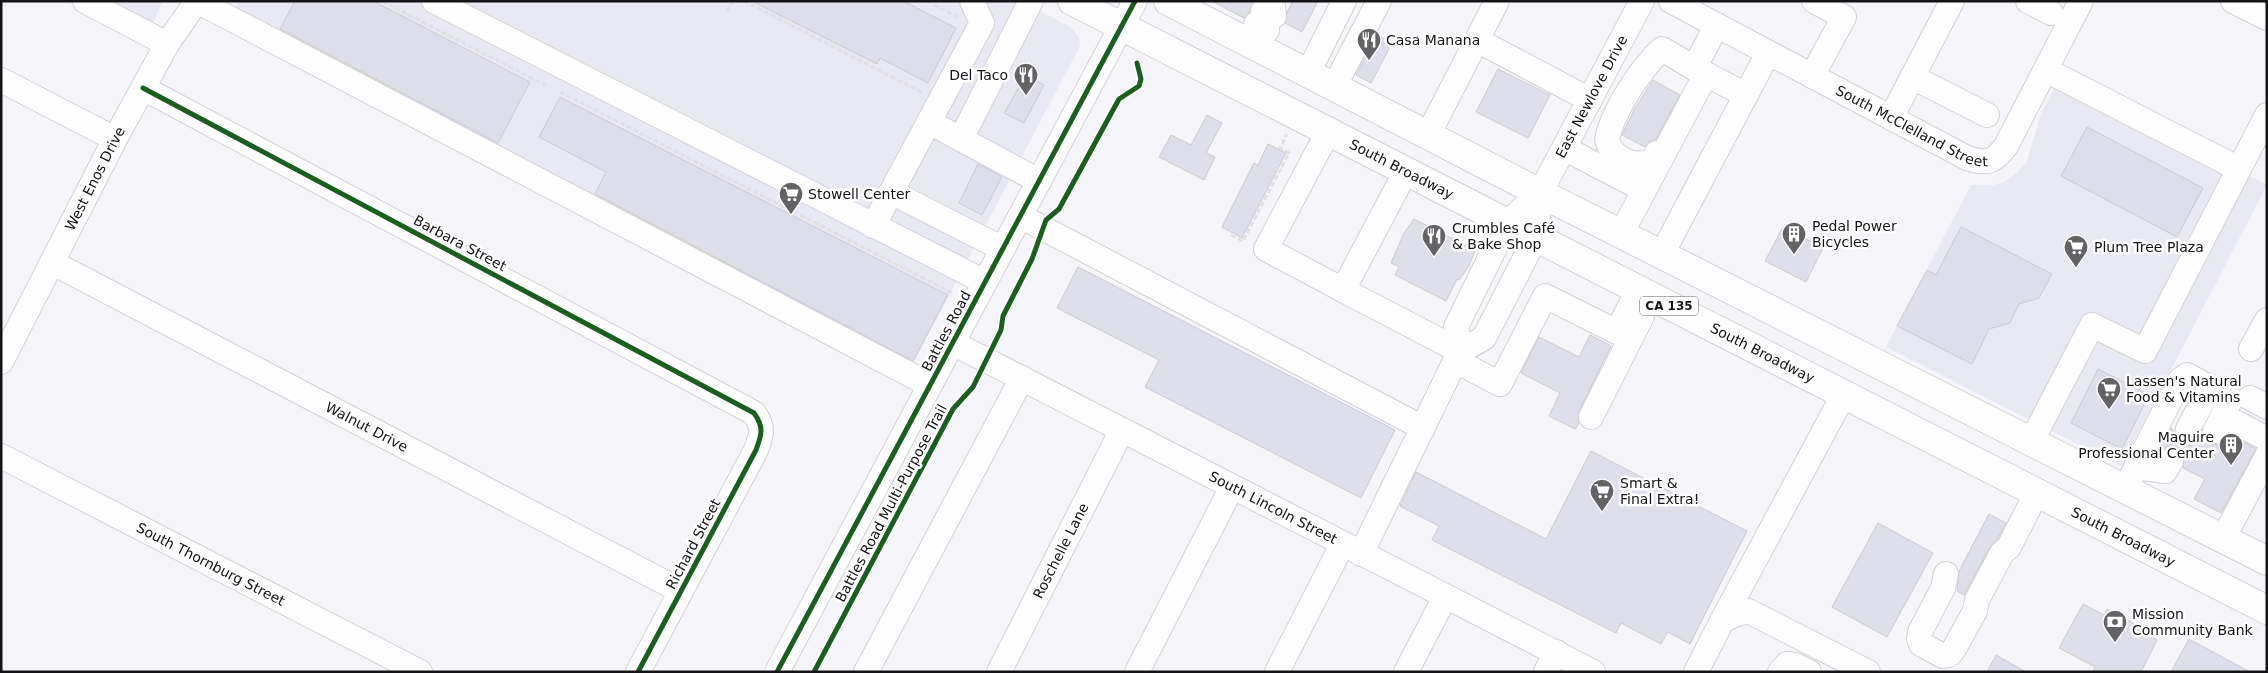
<svg xmlns="http://www.w3.org/2000/svg" width="2268" height="673" font-family="'DejaVu Sans',sans-serif">
  <rect width="100%" height="100%" fill="#f5f5fa"/>
  <g fill="#e9e9f4">
    <polygon points="66,1 163,1 144,42"/>
    <polygon points="239,1 1021,1 1072,28 1079,38 1080,46 905,379 225,25"/>
    <polygon points="2061,76 2267,185 2121,466 1886,347 1971,185 1993,185 2004,182 2018,172 2027,161 2041,114"/>
  </g>
  <g fill="#dedfea" stroke="#cbcbcf">
    <polygon points="295,1 373,1 530,82 498,143 280,29"/>
    <polygon points="752,1 903,1 956,28 928,83 880,58 877,64"/>
    <polygon points="1212,1 1254,1 1250,12 1244,18"/>
    <polygon points="1293,1 1318,1 1302,32 1285,23 1287,12"/>
    <polygon points="1377,35 1392,43 1371,83 1356,75"/>
    <polygon points="1498,69 1550,95 1528,138 1476,112"/>
    <polygon points="1026,75 1044,85 1024,123 1004,113"/>
    <polygon points="1653,80 1680,95 1656,139 1649,142 1645,147 1622,135 1634,110"/>
    <polygon points="560,97 948,295 913,361 595,194 606,172 539,137"/>
    <polygon points="1207,115 1222,123 1206,153 1215,157 1204,180 1159,157 1171,135 1191,145"/>
    <polygon points="2087,127 2203,188 2177,237 2061,176"/>
    <polygon points="1268,144 1286,153 1242,238 1222,227 1254,163 1258,165"/>
    <polygon points="978,164 1002,177 982,215 959,203"/>
    <polygon points="1414,219 1475,250 1469,266 1459,280 1457,279 1446,301 1395,275 1399,267 1391,263 1404,233"/>
    <polygon points="1783,227 1823,248 1806,282 1765,261"/>
    <polygon points="1961,227 2052,274 2039,298 2019,304 2010,323 1989,329 1972,364 1897,326 1927,270 1936,275"/>
    <polygon points="1078,267 1395,430 1361,498 1145,387 1159,360 1057,308"/>
    <polygon points="1590,335 1611,346 1579,411 1579,423 1575,429 1549,416 1560,393 1521,373 1539,337 1579,357"/>
    <polygon points="2098,369 2149,395 2122,449 2071,423"/>
    <polygon points="2171,428 2182,441 2188,443 2195,441 2200,435 2208,443 2222,446 2229,434 2256,449 2221,513 2194,499 2205,479 2183,468 2183,455 2178,450 2171,447 2158,454"/>
    <polygon points="1591,451 1747,531 1690,644 1668,632 1661,644 1621,623 1616,633 1432,540 1439,526 1400,506 1416,472 1546,539"/>
    <polygon points="1989,514 2006,523 1998,538 1990,547 1964,595 1957,591 1959,571"/>
    <polygon points="1878,523 1933,553 1887,637 1832,607"/>
    <polygon points="2083,604 2104,615 2107,609 2148,631 2146,634 2157,640 2141,672 2093,672 2095,667 2059,648"/>
    <polygon points="2189,639 2250,672 2171,672"/>
    <polygon points="1996,655 2026,672 1987,672"/>
  </g>
  <g fill="none" stroke-linecap="round" stroke-linejoin="round">
    <polyline stroke="#d3d3d8" stroke-width="24" stroke-dasharray="24 12" stroke-linecap="butt" points="2171,461 2188,429"/>
    <defs>
      <g id="minor">
        <polyline points="85,1 167,44"/>
        <polyline points="197,1 930,385"/>
        <polyline points="434,1 985,282"/>
        <path id="s1" d="M1671,1L1967,158C1988,164 1993,163 2006,146L2081,1"/>
        <polyline points="2028,1 2051,13"/>
        <polyline points="2233,1 2267,18"/>
        <polyline points="1263,11 1273,7 1274,16"/>
        <polyline points="1256,24 1259,32 1267,30"/>
        <polyline points="1717,25 1694,68 1746,95"/>
        <polyline points="1477,40 1590,100"/>
        <polyline points="1308,73 1344,1"/>
        <polyline points="1812,76 1844,17 1814,1"/>
        <polyline points="1912,77 1987,115"/>
        <polyline points="1,80 115,139"/>
        <polyline points="1334,87 1379,1"/>
        <path d="M143,88L754,413C764,427 762,434 756,450L638,672"/>
        <polyline points="1891,118 1952,1"/>
        <polyline points="929,122 1039,181"/>
        <polyline points="1328,132 1266,249 1343,290"/>
        <polyline points="1428,135 1497,1"/>
        <polyline points="961,139 1031,1"/>
        <polyline points="1564,148 1644,190"/>
        <path d="M1657,153L1653,161C1635,168 1611,159 1607,139C1613,111 1641,68 1662,49L1694,68"/>
        <polyline points="2239,169 2267,115"/>
        <polyline points="1406,171 1343,290 1460,351"/>
        <polyline points="891,192 1003,249"/>
        <polyline points="1020,216 1423,428"/>
        <polyline points="873,226 982,23 972,1"/>
        <polyline points="1621,234 1706,74"/>
        <polyline points="1662,254 1768,53"/>
        <path id="s2" d="M53,263L681,591"/>
        <path id="s3" d="M953,343L1593,672"/>
        <polyline points="2251,349 2267,320"/>
        <path id="s4" d="M1460,351L1456,327L1507,223L1540,193L1642,1"/>
        <polyline points="1456,361 1500,384 1545,296 1617,332 1638,290"/>
        <path id="s5" d="M1,362L115,139L167,44L197,1"/>
        <polyline points="2250,398 2267,407"/>
        <polyline points="1591,417 1642,316"/>
        <polyline points="2237,423 2267,439"/>
        <polyline points="2188,429 2210,387"/>
        <polyline points="2031,442 2092,325 2145,351 2239,169 2046,70"/>
        <path id="s6" d="M1,456L420,672"/>
        <polyline points="2136,467 2165,471 2171,461"/>
        <polyline points="2125,489 2180,380 2187,375 2231,399 2215,431"/>
        <polyline points="2223,539 2267,456"/>
        <polyline points="1361,554 1460,351 1484,338 1536,237 1540,193"/>
        <polyline points="1946,574 1943,588 1920,632 1919,639 1921,644 1943,656 1949,655 1954,649 1975,611 1977,600 2002,553 2009,547 2037,492"/>
        <polyline points="1722,621 1844,394"/>
        <polyline points="777,672 1135,1"/>
        <polyline points="866,672 1022,378"/>
        <path id="s7" d="M999,672L1122,430"/>
        <polyline points="1137,672 1232,487"/>
        <polyline points="1277,672 1342,545"/>
        <polyline points="1406,672 1445,597"/>
        <polyline points="1546,672 1556,652"/>
        <polyline points="1696,672 1722,621 1736,614 1748,611 1868,672"/>
        <polyline points="1780,672 1787,664 1795,665 1809,672"/>
      </g>
      <g id="major">
        <path id="s8" d="M1072,1L2267,610"/>
        <polyline points="1168,1 1540,193 2267,561"/>
      </g>
    </defs>
    <use href="#minor" stroke="#d1d1d4" stroke-width="26"/>
    <use href="#major" stroke="#d1d1d4" stroke-width="30"/>
    <g stroke="#e1e1e2" stroke-width="3" stroke-dasharray="5 2.5" stroke-linecap="butt">
      <polyline points="382,1 549,87"/>
      <polyline points="744,1 923,93"/>
      <polyline points="927,1 957,17"/>
      <polyline points="727,11 733,1"/>
      <polyline points="560,92 952,293"/>
      <polyline points="1231,235 1243,241 1289,153 1280,148 1287,134"/>
    </g>
    <use href="#minor" stroke="#fefefe" stroke-width="24"/>
    <use href="#major" stroke="#fefefe" stroke-width="28"/>
    <defs>
      <g id="cycleway">
        <path d="M143,88L754,413C764,427 762,434 756,450L638,672"/>
        <polyline points="777,672 1135,1"/>
        <polyline points="814,672 953,409 973,387 1001,330 1003,316 1032,259 1046,220 1059,209 1119,99 1139,86 1141,79 1137,63"/>
      </g>
    </defs>
    <use href="#cycleway" stroke="#fff" stroke-width="8"/>
    <use href="#cycleway" stroke="#1b5e20" stroke-width="5"/>
  </g>
  <defs>
    <symbol id="restaurant-pin" viewBox="-11 -11 22 30"><path d="M0 17L-7.5 6A9.5 9.5 0 1 1 7.5 6Z" fill="#636366" stroke="#fff"/><path d="M-5-6h1v4h1v-4h1v4h1v-4h1v5L-1.5 .5V6h-2V.5L-5-1ZM5-6V6H3V1.5H1.5Q1.5-4 5-6Z" fill="#fff"/></symbol>
    <symbol id="supermarket-pin" viewBox="-11 -11 22 30"><path d="M0 17L-7.5 6A9.5 9.5 0 1 1 7.5 6Z" fill="#636366" stroke="#fff"/><path d="M-6-5.5h2.5l.6 2H6L4.5 2H-2.5L-4.4-4H-6ZM-1.5 3.2a1.3 1.3 0 1 0 .1 0ZM3 3.2a1.3 1.3 0 1 0 .1 0Z" fill="#fff"/></symbol>
    <symbol id="building-pin" viewBox="-11 -11 22 30"><path d="M0 17L-7.5 6A9.5 9.5 0 1 1 7.5 6Z" fill="#636366" stroke="#fff"/><path d="M-4-6H4V6H1V3H-1V6H-4ZM-2.5-4.3h1.7v1.8h-1.7ZM.8-4.3h1.7v1.8H.8ZM-2.5-1h1.7V.8h-1.7ZM.8-1h1.7V.8H.8Z" fill="#fff"/></symbol>
    <symbol id="bank-pin" viewBox="-11 -11 22 30"><path d="M0 17L-7.5 6A9.5 9.5 0 1 1 7.5 6Z" fill="#636366" stroke="#fff"/><path d="M-6-4H6V4H-6ZM0-2.3a2.3 2.3 0 1 0 0 4.6a2.3 2.3 0 1 0 0-4.6Z" fill="#fff"/></symbol>
  </defs>
  <g fill-rule="evenodd">
    <use href="#restaurant-pin" x="1355" y="26" width="28" height="38"/>
    <use href="#restaurant-pin" x="1012" y="61" width="28" height="38"/>
    <use href="#supermarket-pin" x="777" y="180" width="28" height="38"/>
    <use href="#building-pin" x="1780" y="220" width="28" height="38"/>
    <use href="#restaurant-pin" x="1420" y="222" width="28" height="38"/>
    <use href="#supermarket-pin" x="2062" y="233" width="28" height="38"/>
    <use href="#supermarket-pin" x="2095" y="375" width="28" height="38"/>
    <use href="#building-pin" x="2217" y="431" width="28" height="38"/>
    <use href="#supermarket-pin" x="1588" y="477" width="28" height="38"/>
    <use href="#bank-pin" x="2101" y="608" width="28" height="38"/>
  </g>
  <g text-anchor="middle" dominant-baseline="central" stroke-width="5" stroke-linejoin="round" paint-order="stroke">
    <rect fill="#fff" stroke="#5a5a5d" stroke-width="1" x="1640" y="296.5" width="58" height="19" rx="4"/>
    <g font-size="12" font-weight="bold" fill="#141417">
      <text x="1669" y="306">CA 135</text>
    </g>
    <g font-size="14" fill="#141417" stroke="#fff" text-anchor="start">
      <text x="1386" y="40">Casa Manana</text>
      <text x="1008" y="75" text-anchor="end">Del Taco</text>
      <text x="808" y="194">Stowell Center</text>
      <text x="1812" y="226">Pedal Power<tspan x="1812" dy="16">Bicycles</tspan></text>
      <text x="1452" y="228">Crumbles Café<tspan x="1452" dy="16">&amp; Bake Shop</tspan></text>
      <text x="2094" y="247">Plum Tree Plaza</text>
      <text x="2126" y="381">Lassen's Natural<tspan x="2126" dy="16">Food &amp; Vitamins</tspan></text>
      <text x="2214" y="437" text-anchor="end">Maguire<tspan x="2214" dy="16">Professional Center</tspan></text>
      <text x="1620" y="483">Smart &amp;<tspan x="1620" dy="16">Final Extra!</tspan></text>
      <text x="2132" y="614">Mission<tspan x="2132" dy="16">Community Bank</tspan></text>
    </g>
    <g font-size="14" fill="#141417" stroke="#fff">
      <text stroke="none"><textPath href="#s4" startOffset="294">East Newlove Drive</textPath></text>
      <text stroke="none"><textPath href="#s1" startOffset="272">South McClelland Street</textPath></text>
      <text stroke="none"><textPath href="#s8" startOffset="370">South Broadway</textPath></text>
      <text stroke="none"><textPath href="#s5" startOffset="206">West Enos Drive</textPath></text>
      <text transform="translate(460 243) rotate(28)">Barbara Street</text>
      <text transform="translate(946 331) rotate(-62)">Battles Road</text>
      <text stroke="none"><textPath href="#s8" startOffset="775">South Broadway</textPath></text>
      <text stroke="none"><textPath href="#s2" startOffset="354">Walnut Drive</textPath></text>
      <text transform="translate(891 503) rotate(-62)">Battles Road Multi-Purpose Trail</text>
      <text stroke="none"><textPath href="#s3" startOffset="360">South Lincoln Street</textPath></text>
      <text stroke="none"><textPath href="#s8" startOffset="1180">South Broadway</textPath></text>
      <text transform="translate(693 544) rotate(-62)">Richard Street</text>
      <text stroke="none"><textPath href="#s7" startOffset="136">Roschelle Lane</textPath></text>
      <text stroke="none"><textPath href="#s6" startOffset="236">South Thornburg Street</textPath></text>
    </g>
  </g>
  <rect width="2268" height="673" fill="none" stroke="#141417" stroke-width="5"/>
</svg>
